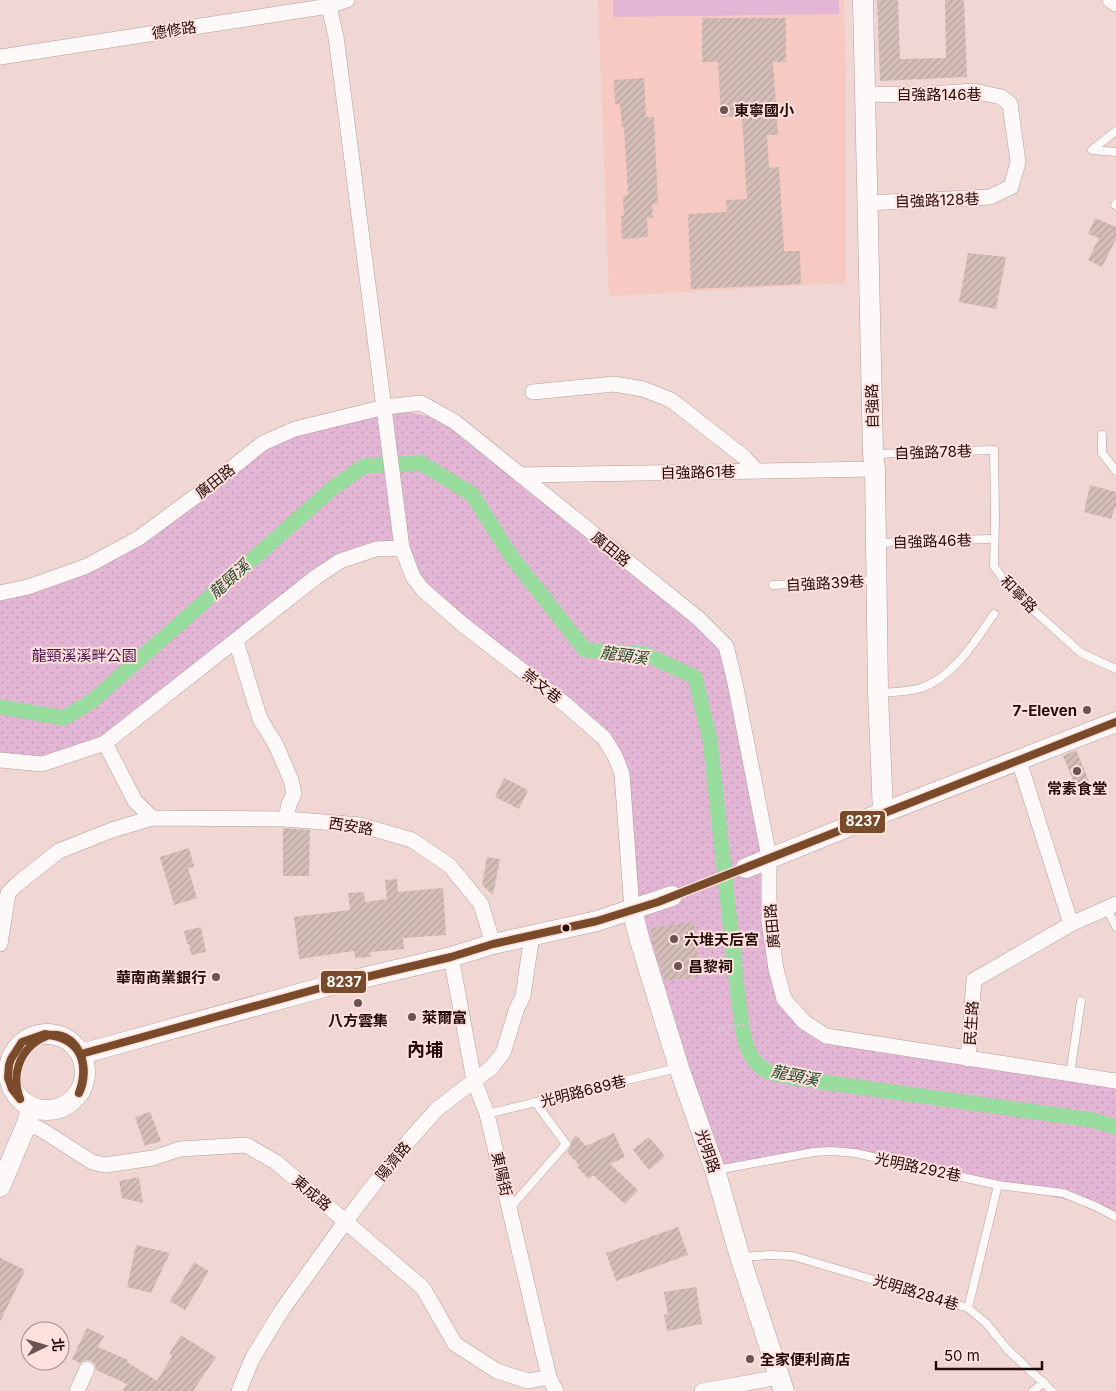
<svg xmlns="http://www.w3.org/2000/svg" width="1116" height="1391" font-family="Inter,'Noto Sans TC',sans-serif">
  <defs>
    <pattern id="grass-dots" width="8" height="8" patternUnits="userSpaceOnUse" patternTransform="scale(1.25)"><rect width="8" height="8" fill="#e2b6d4"/><path d="M2 2h.1M6 6h.1" fill="none" stroke="#c29bb5" stroke-width="1.8" stroke-linecap="round"/></pattern>
    <pattern id="building-hatch" width="6" height="6" patternUnits="userSpaceOnUse" patternTransform="scale(1.25)"><rect width="6" height="6" fill="#d5beb7"/><path d="M-1 1l2-2M0 6l6-6M5 7l2-2" fill="none" stroke="#b7a29c"/></pattern>
  </defs>
  <rect width="100%" height="100%" fill="#f0d7d4"/>
  <polygon fill="#f7c9c3" points="598,0 844,0 846,72 846,283 609,296"/>
  <polygon fill="url(#grass-dots)" points="385,407 455,422 726,646 735,683 785,999 826,1036 1116,1081 1116,1217 1095,1206 855,1153 832,1151 715,1170 629,913 622,774 604,738 423,590 402,548 340,561 105,743 42,764 0,760 0,593 87,566 263,443"/>
  <polygon fill="#e2b6d4" points="613,0 839,0 839,14 613,17"/>
  <g fill="none" stroke-linecap="round" stroke-linejoin="round">
    <path stroke="#98dd9d" stroke-width="15" d="M0,707L64,718L92,701L334,487L364,466L421,463L472,494L511,556L585,650L645,654L695,677L710,740L739,1005C743,1028 743,1059 767,1071C774,1075 786,1076 794,1078L1093,1120L1116,1127"/>
  </g>
  <g fill="url(#building-hatch)">
    <polygon points="877,0 898,0 900,59 946,58 945,0 964,0 967,77 880,81"/>
    <polygon points="702,18 786,18 786,62 773,62 778,135 767,135 769,168 779,167 784,251 800,251 801,284 691,289 688,214 727,212 726,200 747,199 742,116 721,117 718,62 702,62"/>
    <polygon points="644,78 646,117 654,117 658,204 652,204 653,218 647,218 648,237 622,239 621,216 624,216 623,196 628,195 624,127 622,127 620,104 615,104 614,80"/>
    <polygon points="1095,218 1116,227 1116,239 1102,267 1088,260 1099,238 1088,234"/>
    <polygon points="968,253 1006,257 996,309 959,302"/>
    <polygon points="1090,485 1116,492 1116,505 1111,519 1084,512"/>
    <polygon points="1076,750 1091,786 1078,792 1063,756"/>
    <polygon points="504,778 528,790 519,809 495,797"/>
    <polygon points="283,828 310,830 309,876 283,876"/>
    <polygon points="189,848 194,867 188,868 197,898 174,905 160,857"/>
    <polygon points="487,857 500,859 493,895 482,885"/>
    <polygon points="397,879 398,892 443,888 446,935 403,938 404,949 370,952 371,957 355,958 354,951 299,959 294,917 350,910 348,893 364,892 365,902 387,899 385,880"/>
    <polygon points="694,922 701,976 665,981 653,943 651,928"/>
    <polygon points="201,927 206,952 191,955 189,944 187,944 184,931"/>
    <polygon points="150,1112 161,1141 145,1146 135,1117"/>
    <polygon points="614,1133 625,1157 610,1164 638,1190 625,1204 593,1175 589,1179 577,1167 579,1165 567,1152 571,1146 571,1141 576,1135 586,1146"/>
    <polygon points="649,1137 665,1156 649,1170 633,1150"/>
    <polygon points="139,1177 143,1203 122,1198 119,1181"/>
    <polygon points="678,1227 688,1255 616,1281 606,1253"/>
    <polygon points="136,1245 170,1253 151,1293 127,1287"/>
    <polygon points="0,1258 25,1270 0,1322"/>
    <polygon points="194,1262 209,1271 185,1310 170,1301"/>
    <polygon points="696,1287 702,1324 667,1331 664,1315 668,1314 664,1292"/>
    <polygon points="87,1328 104,1336 98,1347 128,1360 127,1362 157,1381 172,1356 169,1354 181,1335 216,1357 193,1391 122,1391 127,1384 96,1370 95,1364 91,1361 86,1360 80,1363 72,1359"/>
  </g>
  <g fill="none" stroke-linecap="round" stroke-linejoin="round">
    <defs>
      <g id="lane">
        <polyline points="1116,131 1092,150 1116,152"/>
        <polyline points="1115,205 1116,203"/>
        <polyline points="1102,435 1102,453 1116,471"/>
        <polyline points="874,454 994,450 995,517 994,566 1010,589 1081,653 1116,669"/>
        <polyline points="876,543 988,539"/>
        <polyline points="773,585 876,580"/>
        <path d="M879,693C892,692 909,692 921,688C954,677 975,641 994,614"/>
        <polyline points="1107,908 1116,927"/>
        <polyline points="1070,1074 1081,1001"/>
        <polyline points="487,1114 677,1068"/>
        <polyline points="717,1170 814,1152 832,1151 855,1153 998,1185 1063,1193 1095,1206 1116,1217"/>
        <polyline points="510,1208 566,1144 535,1102"/>
        <polyline points="742,1257 770,1255 793,1256 968,1308 998,1185"/>
        <polyline points="968,1308 986,1323 1008,1350 1052,1391"/>
        <polyline points="1033,1391 1044,1382"/>
      </g>
      <g id="street">
        <polyline points="1110,0 1116,4"/>
        <polyline points="329,6 336,37 402,548 413,577 423,590 461,623 565,704 604,738 615,756 622,774 632,910"/>
        <polyline points="0,57 329,6 347,0"/>
        <polyline points="864,94 917,95 974,91 1001,97 1010,104 1018,162 1011,187 990,197 867,203"/>
        <polyline points="533,392 614,384 643,389 671,400 744,457 757,471"/>
        <polyline points="521,475 875,469"/>
        <polyline points="0,593 28,587 87,566 139,538 208,487 263,443 295,429 385,407 421,403 455,422 699,619 726,646 735,683 769,857 769,921 776,969 784,999 804,1022 826,1036 1116,1081"/>
        <polyline points="236,641 260,719 276,745 291,780 294,794 289,804 286,819"/>
        <polyline points="105,743 135,801 152,818"/>
        <polyline points="0,760 42,764 105,743 316,577 340,561 376,549 402,548"/>
        <polyline points="1019,761 1071,924"/>
        <polyline points="0,944 8,893 16,885 59,851 112,830 152,818 286,819 360,825 412,840 450,866 481,904 493,944"/>
        <polyline points="451,957 474,1080 487,1114 549,1377 556,1391"/>
        <polyline points="968,1059 974,980 1071,924 1116,904"/>
        <polyline points="27,1123 42,1130 92,1162 105,1165 153,1158 180,1149 246,1145 276,1162 423,1288 455,1344 497,1371 528,1381 549,1377"/>
        <polyline points="77,1391 87,1369"/>
        <polyline points="239,1391 252,1359 282,1310 345,1222 398,1153 437,1109 491,1068 503,1053 517,1008 523,996 532,935"/>
        <polyline points="702,1391 780,1377"/>
      </g>
      <g id="secondary">
        <polyline points="863,0 873,454 875,469 878,693 883,813"/>
        <polyline points="746,868 877,815 1116,722"/>
        <polyline points="632,910 640,941 679,1068 715,1170 740,1257 784,1391"/>
        <circle cx="47" cy="1072" r="38"/>
        <polyline points="81,1054 324,987 451,957 493,944 597,921 672,896"/>
        <polyline points="0,1187 27,1123 31,1108"/>
      </g>
    </defs>
    <use href="#lane" stroke="#b59d9a" stroke-width="9"/>
    <use href="#street" stroke="#b59d9a" stroke-width="16"/>
    <use href="#secondary" stroke="#b59d9a" stroke-width="21"/>
    <polyline stroke="#d4cccc" stroke-width="2.5" stroke-dasharray="2.5 2.5" stroke-linecap="butt" points="718,1029 757,1022"/>
    <use href="#lane" stroke="#fdf9f9" stroke-width="8"/>
    <use href="#street" stroke="#fdf9f9" stroke-width="15"/>
    <use href="#secondary" stroke="#fdf9f9" stroke-width="20"/>
    <defs>
      <g id="bus-1">
        <path d="M49,1035C82,1040 89,1064 79,1093"/>
        <path d="M49,1035C80,1031 91,1070 79,1093"/>
        <polyline points="81,1054 324,987 451,957 493,944 597,921 658,902 1116,722"/>
        <polyline points="20,1099 12,1089 8,1078 9,1065 11,1059 22,1042 45,1034 49,1035"/>
        <path d="M20,1099C10,1071 22,1045 49,1035"/>
      </g>
    </defs>
    <use href="#bus-1" stroke="#fee0dc" stroke-width="11"/>
    <use href="#bus-1" stroke="#7a4b2a" stroke-width="8"/>
  </g>
  <g fill="#6b5351" stroke="#fee0dc" stroke-width="2">
    <circle cx="724" cy="110" r="5"/>
    <circle cx="1087" cy="710" r="5"/>
    <circle cx="1077" cy="771" r="5"/>
    <circle cx="674" cy="939" r="5"/>
    <circle cx="678" cy="966" r="5"/>
    <circle cx="216" cy="977" r="5"/>
    <circle cx="358" cy="1003" r="5"/>
    <circle cx="412" cy="1017" r="5"/>
    <circle cx="750" cy="1359" r="5"/>
  </g>
  <circle fill="#240c0a" stroke="#fee0dc" stroke-width="2" cx="566" cy="928" r="4.5"/>
  <g text-anchor="middle" dominant-baseline="central" stroke-width="4" stroke-linejoin="round" paint-order="stroke">
    <g font-size="15" fill="#240c0a" stroke="#fee0dc">
      <text transform="translate(174 30) rotate(-9)">德修路</text>
      <text x="939" y="94">自強路146巷</text>
      <text transform="translate(937 200) rotate(-2)">自強路128巷</text>
      <text transform="translate(872 406) rotate(-91)">自強路</text>
      <text transform="translate(933 452) rotate(-2)">自強路78巷</text>
      <text transform="translate(698 472) rotate(-1)">自強路61巷</text>
      <text transform="translate(215 481) rotate(-38)">廣田路</text>
      <text transform="translate(932 541) rotate(-2)">自強路46巷</text>
      <text transform="translate(611 549) rotate(39)">廣田路</text>
      <text transform="translate(825 583) rotate(-3)">自強路39巷</text>
      <text transform="translate(1019 594) rotate(46)">和寧路</text>
      <text transform="translate(542 686) rotate(38)">崇文巷</text>
      <text transform="translate(351 826) rotate(9)">西安路</text>
      <text transform="translate(772 926) rotate(-95)">廣田路</text>
      <text transform="translate(971 1023) rotate(-86)">民生路</text>
      <text transform="translate(583 1091) rotate(-14)">光明路689巷</text>
      <text transform="translate(708 1151) rotate(71)">光明路</text>
      <text transform="translate(393 1161) rotate(-51)">陽濟路</text>
      <text transform="translate(918 1167) rotate(12)">光明路292巷</text>
      <text transform="translate(502 1174) rotate(77)">東陽街</text>
      <text transform="translate(312 1193) rotate(40)">東成路</text>
      <text transform="translate(916 1292) rotate(17)">光明路284巷</text>
    </g>
    <g font-size="15" font-weight="bold" fill="#240c0a" stroke="#fee0dc" text-anchor="start">
      <text x="734" y="110">東寧國小</text>
      <text x="1077" y="710" text-anchor="end">7-Eleven</text>
      <text x="1077" y="788" text-anchor="middle">常素食堂</text>
      <text x="684" y="939">六堆天后宮</text>
      <text x="688" y="966">昌黎祠</text>
      <text x="206" y="977" text-anchor="end">華南商業銀行</text>
      <text x="422" y="1017">萊爾富</text>
      <text x="358" y="1020" text-anchor="middle">八方雲集</text>
      <text x="760" y="1359">全家便利商店</text>
    </g>
    <g font-size="15" fill="#49104a" stroke="#fee0dc">
      <text x="84" y="655">龍頸溪溪畔公園</text>
    </g>
    <g font-size="16" font-style="italic" fill="#1b4623" stroke="#fee0dc">
      <text transform="translate(229 579) rotate(-42)">龍頸溪</text>
      <text transform="translate(624 655) rotate(8)">龍頸溪</text>
      <text transform="translate(795 1075) rotate(12)">龍頸溪</text>
    </g>
    <g font-size="18" font-weight="bold" fill="#240c0a" stroke="#fee0dc">
      <text x="425" y="1049">內埔</text>
    </g>
  </g>
  <g stroke="#fee0dc" stroke-width="2">
    <rect x="839" y="810" width="47" height="24" rx="5" fill="#7a4b2a"/>
    <rect x="320" y="970" width="47" height="24" rx="5" fill="#7a4b2a"/>
  </g>
  <g font-size="14" text-anchor="middle" font-weight="bold" fill="#fff">
    <text x="863" y="826">8237</text>
    <text x="344" y="987">8237</text>
  </g>
  <g transform="translate(45 1346) rotate(85)"><circle r="24" fill="#fee0dc" stroke="#a78b88"/>
  <path d="M0-4L9 19L0 12L-9 19Z" fill="#6b5351"/>
  <text y="-8" font-size="14" font-weight="bold" text-anchor="middle" fill="#240c0a">北</text>
  </g>
  <path d="M936 1361v8h106v-8" fill="none" stroke="#240c0a" stroke-width="2.5"/>
  <text x="944" y="1361" font-size="15" fill="#240c0a" stroke="#fee0dc" stroke-width="4" paint-order="stroke">50 m</text>
</svg>
